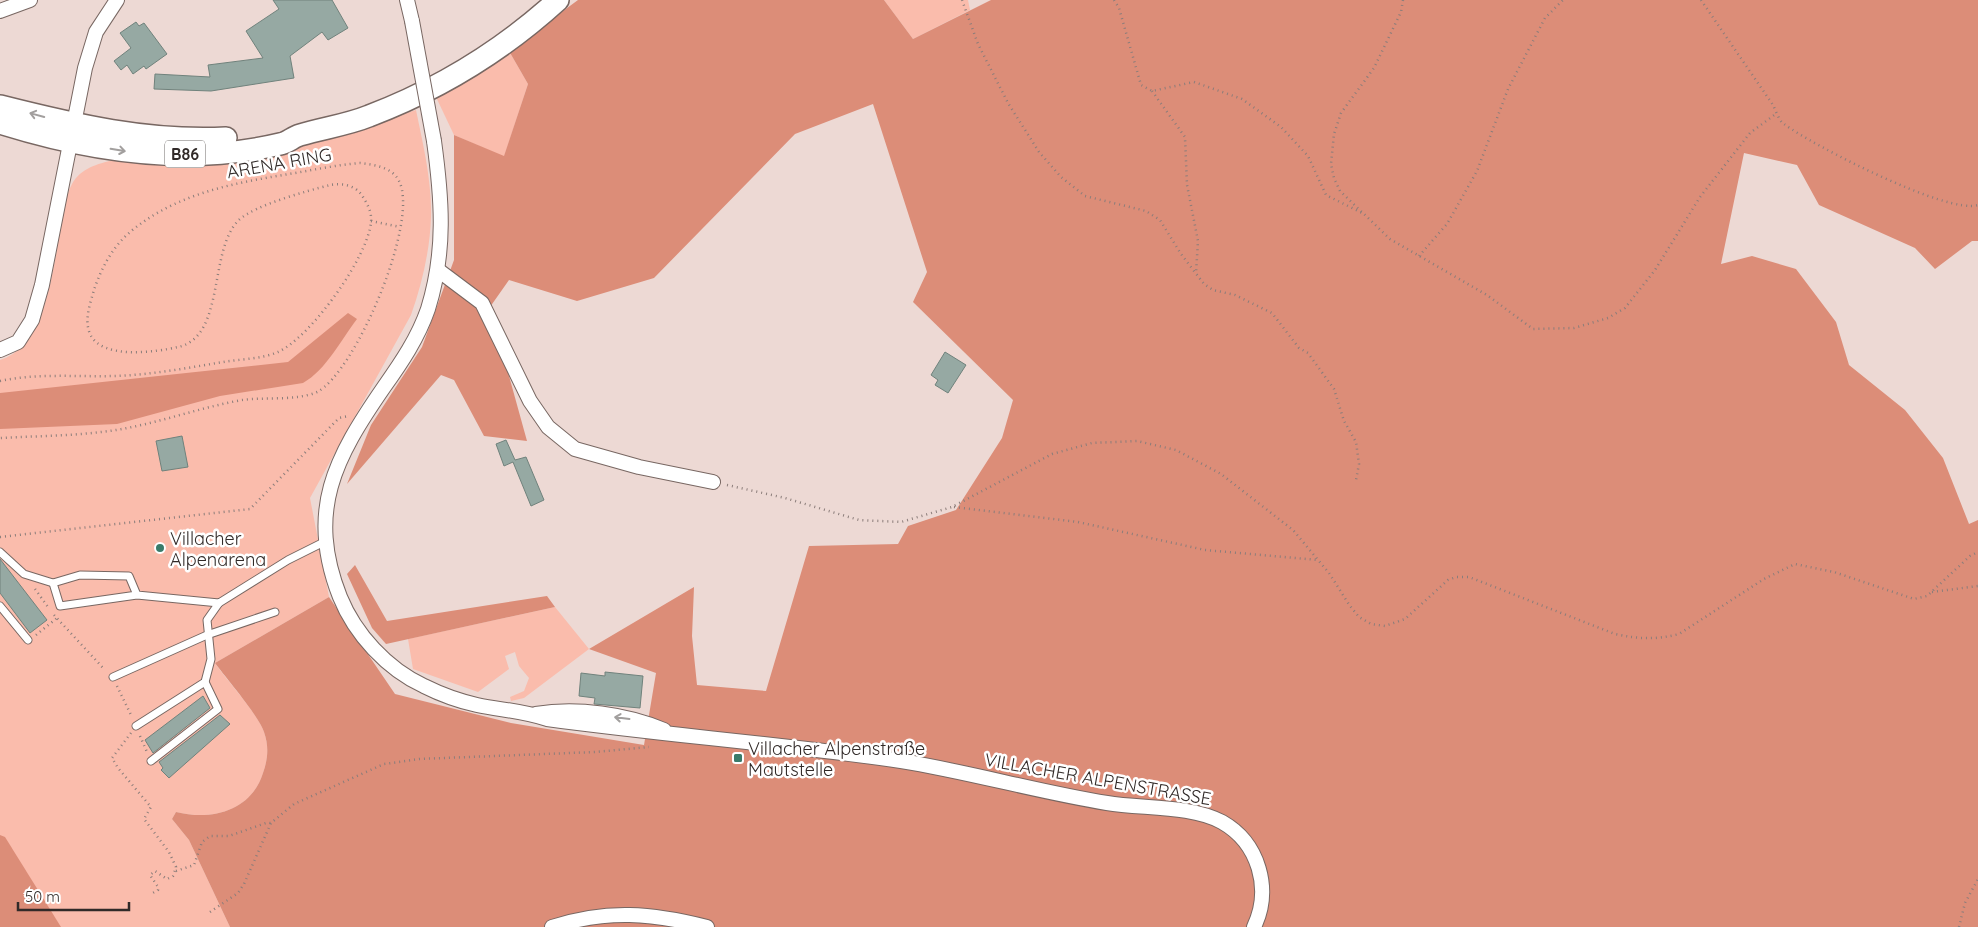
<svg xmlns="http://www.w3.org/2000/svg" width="1978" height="927" font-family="Quicksand,sans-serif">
  <rect width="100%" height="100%" fill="#edd9d4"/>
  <g fill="#fabcac">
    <polygon points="884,0 968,0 970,10 913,39"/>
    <polygon points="509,51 528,84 504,157 454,135 436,97"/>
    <path d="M416,110C423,144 432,181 431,217C430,250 422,284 411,315L310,498L329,597L215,663C227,681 258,714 264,732C269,746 268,759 263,773C251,811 212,821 176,812L172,819L189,840L230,927H0V360C48,346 53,263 62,221C64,209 66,195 72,184C81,168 97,164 114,160L357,128Z"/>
    <polygon points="555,607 589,649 524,698 511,701 510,697 524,691 529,678 519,666 515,652 505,656 509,669 478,692 413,669 408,639"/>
  </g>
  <g fill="#dc8d78">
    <path d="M578,0H884L913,39L991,0H1978V241H1972L1935,269L1915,248L1819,205L1797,165L1744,153L1721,264L1752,256L1796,269L1836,322L1849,365L1905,410L1943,458L1969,524L1978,520V927H230L189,840L172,819L176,812C212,821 251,811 263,773C268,759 269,746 264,732C259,716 226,678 215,663L329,597L395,694L511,723L644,745L656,673L589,649L694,587L692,636L697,685L766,691L809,546L898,544L908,526L956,510L1002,438L1013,400L913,302L927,272L873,104L795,134L654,278L577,301L509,280L490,307L527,441L484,436L454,380L441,375L347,484L371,425L422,347L454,260V135L504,156L528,84L509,51Z"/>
    <path d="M348,313L357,319C341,340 326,370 303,383L220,396L117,424L0,429V393L288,362Z"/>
    <polygon points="355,565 387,621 547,596 555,607 386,644 372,628 347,574"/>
    <polygon points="0,835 5,837 61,927 0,927"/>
  </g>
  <g fill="#96a9a3" stroke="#70827c">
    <polygon points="273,0 332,0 348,28 328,40 322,32 290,56 294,78 211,91 154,89 155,74 210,77 208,65 263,58 246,31 279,9"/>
    <polygon points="136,22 139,26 144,23 167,54 146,69 144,66 133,74 127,65 121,70 114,61 131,48 120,33"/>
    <polygon points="945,352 966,365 948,393 935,385 938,380 931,375"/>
    <polygon points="182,436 188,467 162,471 156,441"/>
    <polygon points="506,440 515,460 526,457 544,500 531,506 513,462 504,466 496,444"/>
    <polygon points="0,559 47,620 30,633 0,593"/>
    <polygon points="605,672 643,676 640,708 594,704 595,698 579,696 581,673 605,676"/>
    <polygon points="203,696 210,708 153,753 145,740"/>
    <polygon points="220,715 230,724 169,778 161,770 163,768 159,762"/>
  </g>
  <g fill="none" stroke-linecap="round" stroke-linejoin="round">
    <defs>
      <g id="lane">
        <polyline points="0,552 24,574 53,583"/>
        <polyline points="137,595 60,606 53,583 80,575 129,576 137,595 219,603 288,560 326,541"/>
        <polyline points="0,606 28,640"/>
        <polyline points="113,677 207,635 275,612"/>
        <polyline points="136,726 205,682 211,659 207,620 219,603"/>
        <polyline points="151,761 218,709 205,682"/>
      </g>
      <g id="street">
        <polyline points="407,0 412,21"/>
        <polyline points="0,11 30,0"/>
        <path d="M434,141C442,199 446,251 428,309C418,338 401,363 384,387C335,458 306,511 340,597C355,634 387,669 424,686C440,694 459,701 477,705C501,710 524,711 547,719C665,735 783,744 901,761C970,772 1038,792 1107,803C1142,809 1191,805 1222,822C1259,843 1272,889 1254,927"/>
        <polyline points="438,270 482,303 530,401 548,427 575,449 639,467 713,482"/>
        <polyline points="0,350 18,342 32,320 42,285 85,68 96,32 117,0"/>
        <path d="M536,714C576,707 627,714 664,730"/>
        <path d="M552,927C607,909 652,913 707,927"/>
      </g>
      <g id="primary">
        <path d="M0,106C75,125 148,142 226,138"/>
        <path d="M0,123C89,151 188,166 280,144C287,143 293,137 300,135C323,128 347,125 369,116C440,89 502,51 558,0"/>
      </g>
    </defs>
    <use href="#lane" stroke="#786762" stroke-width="9"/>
    <use href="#street" stroke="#786762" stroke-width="16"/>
    <use href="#primary" stroke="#786762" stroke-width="24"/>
    <g stroke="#8b7d7a" stroke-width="2.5" stroke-dasharray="1 4" stroke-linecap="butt">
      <polyline points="962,0 978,44 1008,103 1039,152 1061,177 1085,196 1146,211 1160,220 1181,254 1204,284 1213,290 1235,295 1272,313 1299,348 1308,353 1334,389 1344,421 1356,442 1359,464 1356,480"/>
      <polyline points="1114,0 1119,8 1141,85 1152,91 1194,82 1242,99 1281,127 1308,156 1326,195 1362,213"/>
      <polyline points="1403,0 1401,12 1374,68 1341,113 1334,134 1331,164 1334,178 1340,191 1390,239 1487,295 1533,329 1574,328 1608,318 1625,308 1655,270 1700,197 1750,133 1777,113"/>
      <path d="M1701,0L1773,105C1776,111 1779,121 1784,124C1812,145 1948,215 1978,205"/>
      <polyline points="1152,91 1185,137 1187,185 1198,241 1196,273"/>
      <polyline points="371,221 400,227"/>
      <polyline points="1419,256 1447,224 1477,171 1508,89 1545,18 1563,0"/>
      <path d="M0,381C37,373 76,377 114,376C150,375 187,368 223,362C241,359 262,359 278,352C311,337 368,257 371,222C372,213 368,205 363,197C356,185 343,183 330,185C307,191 255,205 239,220C208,249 226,337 178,347C156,352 102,360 90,334C84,320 90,304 94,290C102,266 114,244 135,228C180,193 234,183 289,174C313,170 336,165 360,163C375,165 392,167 399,181C420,221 355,373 317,392C297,401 264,397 242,400C197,408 154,425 109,431C73,436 36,436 0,438"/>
      <path d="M727,485L785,498L859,520L901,522L952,507L1052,454L1092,443L1137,441L1176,450L1221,474L1293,530L1329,573L1350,606L1359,617L1371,624L1385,626L1405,619L1448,580L1456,577H1469L1615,634C1638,639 1656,640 1679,634L1764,579L1795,564L1834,572L1914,599L1927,596L1970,556L1978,552"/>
      <polyline points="954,507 1078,522 1205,550 1318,560"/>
      <polyline points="0,537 250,509 339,418 349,416"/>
      <polyline points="35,589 48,607"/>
      <polyline points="1932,592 1978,586"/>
      <polyline points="54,615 105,670"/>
      <polyline points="36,635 57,618"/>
      <polyline points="117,686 132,717"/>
      <polyline points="131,733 112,758 118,768 151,807 144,819 169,852 176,867 173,876 167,879 155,871 150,875 158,887 158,890 151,894"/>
      <polyline points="140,736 147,752"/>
      <polyline points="176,871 194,865 202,842 210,836 229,836 266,823 271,823"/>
      <polyline points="210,912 238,893 244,884 271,823 294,804 384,764 399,762 419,759 595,752 649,747"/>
      <polyline points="1959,927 1965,903 1978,879"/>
    </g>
    <use href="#lane" stroke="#fff" stroke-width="7"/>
    <use href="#street" stroke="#fff" stroke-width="14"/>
    <use href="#primary" stroke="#fff" stroke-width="21"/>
    <defs>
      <polyline id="street-bridge" points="412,21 434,141"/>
    </defs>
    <use href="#street-bridge" stroke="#786762" stroke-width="16" stroke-linecap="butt"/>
    <use href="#street-bridge" stroke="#fff" stroke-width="14"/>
  </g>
  <defs><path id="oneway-shaft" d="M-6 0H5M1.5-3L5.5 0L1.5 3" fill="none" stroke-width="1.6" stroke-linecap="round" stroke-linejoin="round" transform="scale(1.25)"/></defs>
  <g stroke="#a29f9e">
    <use href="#oneway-shaft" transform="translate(37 115) rotate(-165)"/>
    <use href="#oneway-shaft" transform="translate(118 150) rotate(9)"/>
    <use href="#oneway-shaft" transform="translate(622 718) rotate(-173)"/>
  </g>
  <g fill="#3a7b6a" stroke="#fff" stroke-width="2">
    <circle cx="160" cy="548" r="5"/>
    <rect x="733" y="753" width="10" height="10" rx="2.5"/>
  </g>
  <g text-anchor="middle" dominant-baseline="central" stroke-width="5" stroke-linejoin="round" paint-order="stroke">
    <rect fill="#fff" stroke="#6f6a68" stroke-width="1" x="165" y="140.5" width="40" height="27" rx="4"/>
    <g font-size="16" font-weight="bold" fill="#312a28">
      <text x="185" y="154">B86</text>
    </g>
    <g font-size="18" fill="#312a28" stroke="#fff">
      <text transform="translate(279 163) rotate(-10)">ARENA RING</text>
      <text transform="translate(1098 779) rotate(10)">VILLACHER ALPENSTRASSE</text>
    </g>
    <g font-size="18" fill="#312a28" stroke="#fff" text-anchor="start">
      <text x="170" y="538">Villacher<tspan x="170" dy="21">Alpenarena</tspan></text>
      <text x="748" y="748">Villacher Alpenstraße<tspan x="748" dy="21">Mautstelle</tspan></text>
    </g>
  </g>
  <path d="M18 902v8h111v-8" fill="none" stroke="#312a28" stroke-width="2.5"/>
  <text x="25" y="902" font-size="15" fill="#312a28" stroke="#ffffff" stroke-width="4" paint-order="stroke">50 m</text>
</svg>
